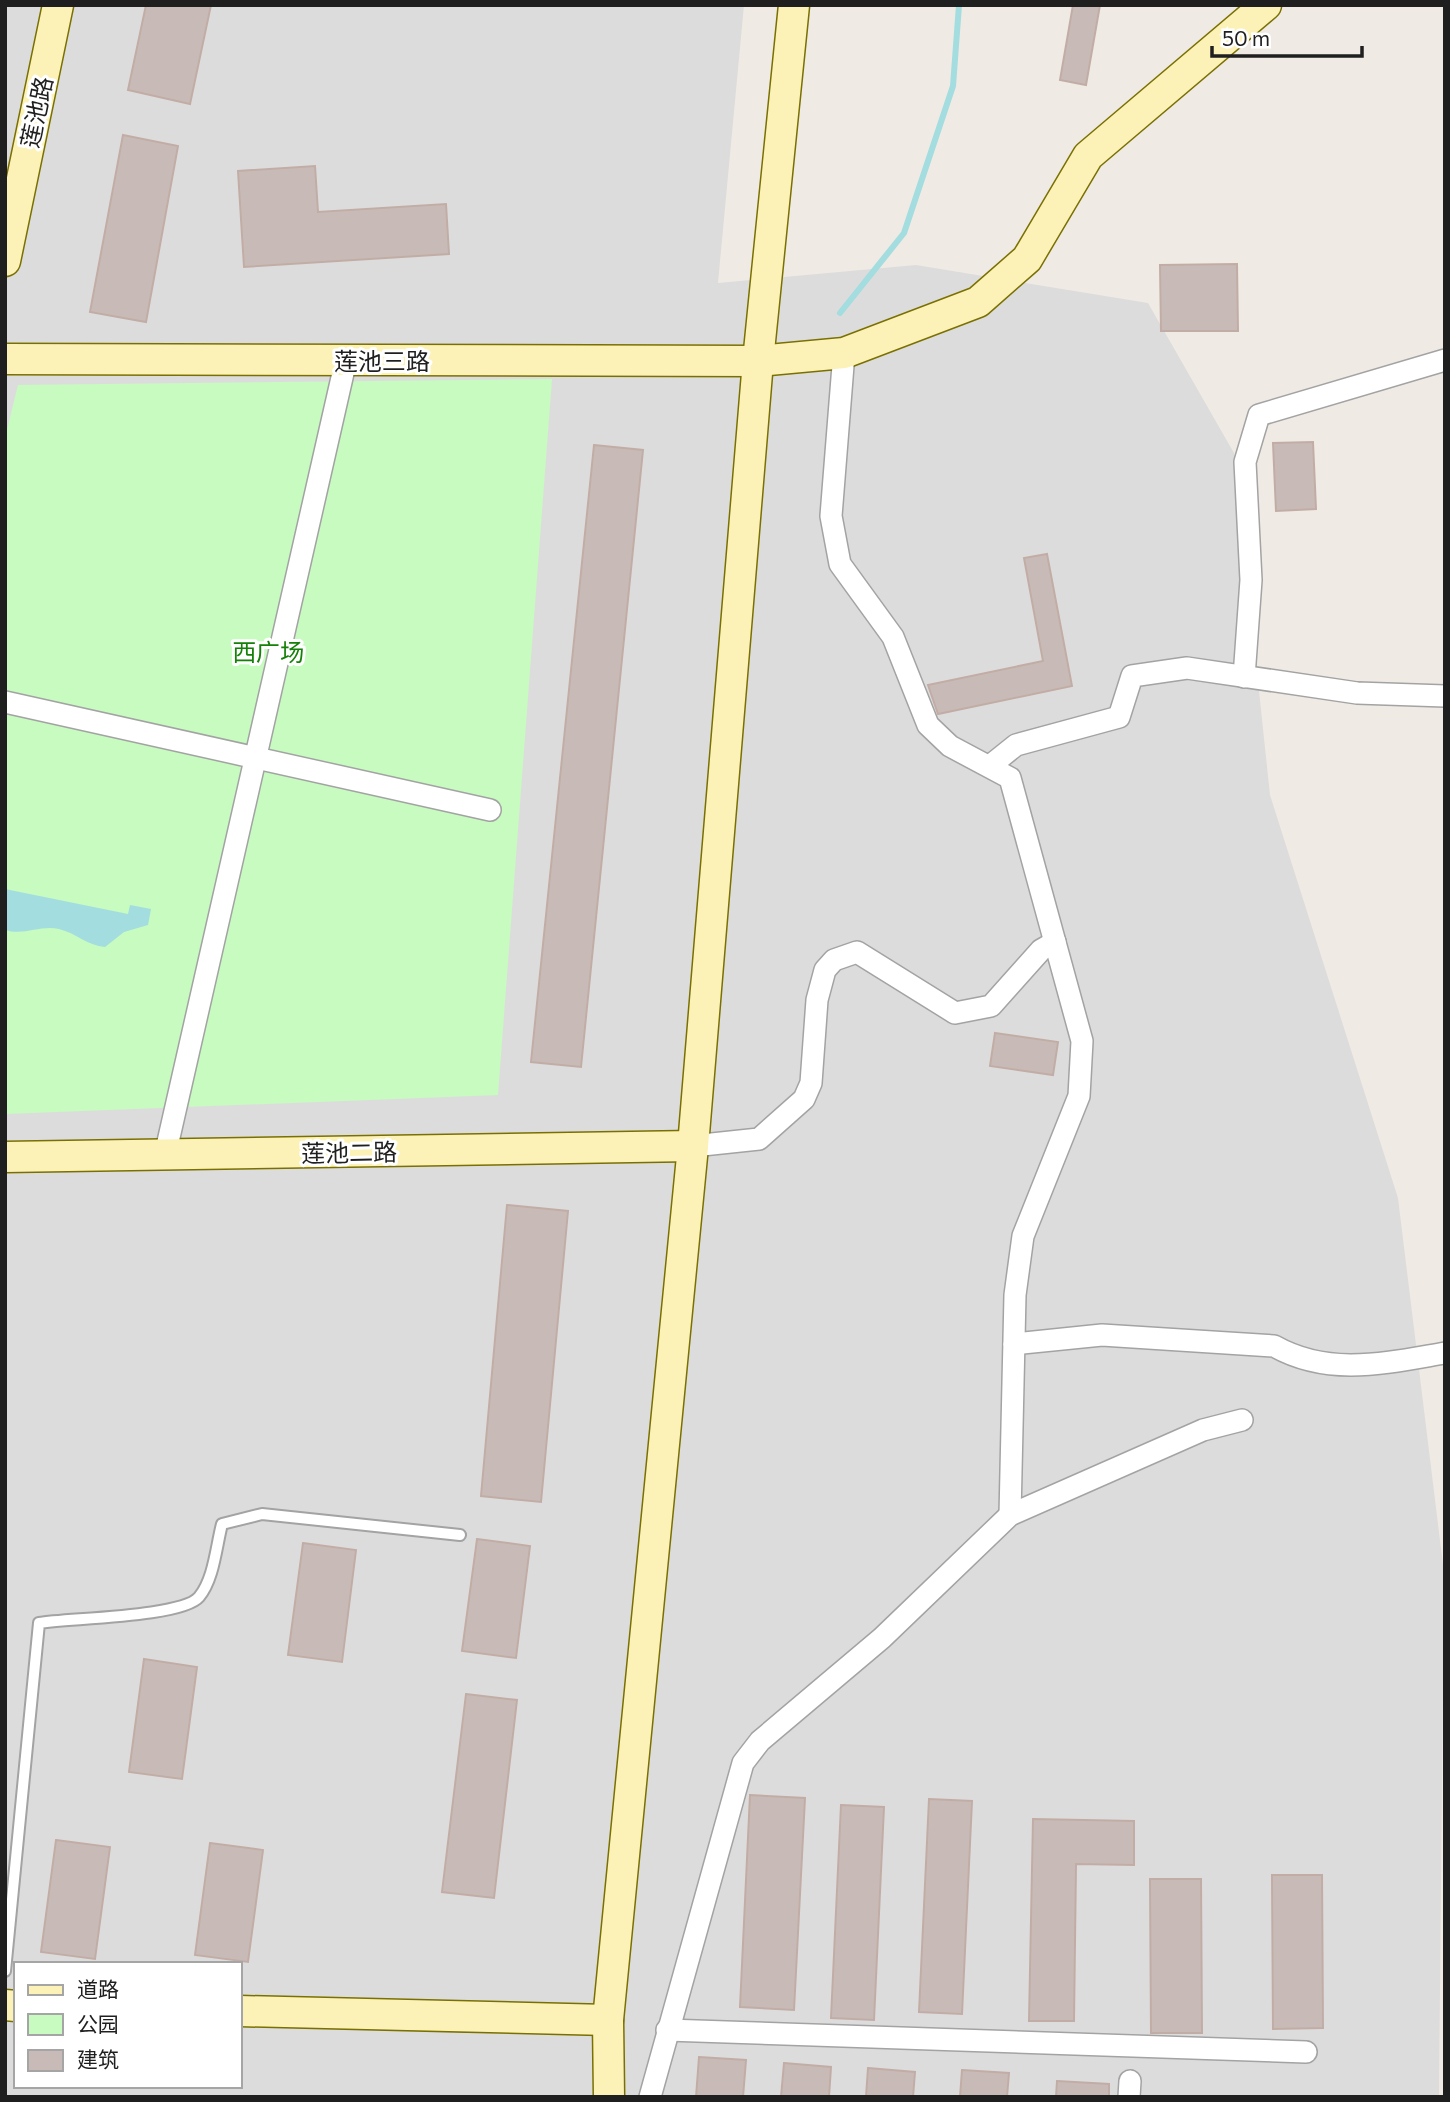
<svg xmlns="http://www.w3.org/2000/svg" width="1450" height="2102" font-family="Commissioner,'Noto Sans SC',sans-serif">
  <rect width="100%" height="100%" fill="#f0eae4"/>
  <path fill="#dddcdc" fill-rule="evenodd" d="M5,5H744L718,283L916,265L1148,303L1234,453L1270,795L1398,1198L1444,1573L1439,2097H5ZM16,1964H240V2086H16Z"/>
  <polygon fill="#c7fbc0" points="552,379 498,1095 5,1114 5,438 18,385"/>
  <path fill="#a3dddf" d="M5,889L128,914L130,905L151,909L148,925L124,932L105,947C88,946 76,933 59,929C40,925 24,936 5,930Z"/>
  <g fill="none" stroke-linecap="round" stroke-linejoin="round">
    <polyline stroke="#a3dddf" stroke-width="6" points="840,313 904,233 953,86 959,5"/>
  </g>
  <g fill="#c8bbb7" stroke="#c2ada6" stroke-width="2">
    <polygon points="146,5 211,5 190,104 128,90"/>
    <polygon points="1073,5 1100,5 1086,85 1060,80"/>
    <polygon points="123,135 178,146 146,322 90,312"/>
    <polygon points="315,166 318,212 446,204 449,254 244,267 238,171"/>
    <polygon points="1237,264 1238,331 1161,331 1160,265"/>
    <polygon points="1313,442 1316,509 1276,511 1273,443"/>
    <polygon points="594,445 643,450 581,1067 531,1062"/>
    <polygon points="1047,554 1072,686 938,714 928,685 1043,661 1024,558"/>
    <polygon points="995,1033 1058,1042 1053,1075 990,1066"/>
    <polygon points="507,1205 568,1211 541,1502 481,1496"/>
    <polygon points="477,1539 530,1546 516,1658 462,1651"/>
    <polygon points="303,1543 356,1550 342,1662 288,1655"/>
    <polygon points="144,1659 197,1667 182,1779 129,1772"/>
    <polygon points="466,1694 517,1700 494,1898 442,1892"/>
    <polygon points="750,1795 805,1798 794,2010 740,2007"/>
    <polygon points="929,1799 972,1801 962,2014 919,2012"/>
    <polygon points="841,1805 884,1807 874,2020 831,2018"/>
    <polygon points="1033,1819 1134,1821 1134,1865 1076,1864 1074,2021 1029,2021"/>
    <polygon points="56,1840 110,1847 95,1959 41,1952"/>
    <polygon points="210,1843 263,1850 248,1962 195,1955"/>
    <polygon points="1272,1875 1322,1875 1323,2028 1273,2029"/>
    <polygon points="1150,1879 1201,1879 1202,2033 1151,2033"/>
    <polygon points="699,2057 746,2060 743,2097 696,2097"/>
    <polygon points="784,2063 831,2067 829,2097 781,2097"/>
    <polygon points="868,2068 915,2072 913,2097 866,2097"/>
    <polygon points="962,2070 1009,2073 1007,2097 960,2097"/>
    <polygon points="1057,2081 1109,2084 1109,2097 1056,2097"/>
  </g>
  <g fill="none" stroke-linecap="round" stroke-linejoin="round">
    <defs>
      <path id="lane" d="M5,1971L39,1623C70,1618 182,1617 199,1597C214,1579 216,1547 222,1524L262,1514L460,1535"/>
      <g id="street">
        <polyline points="844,353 831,516 840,564 893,637 928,725 950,746 1010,778 1082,1041 1079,1096 1023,1236 1015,1295 1010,1515"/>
        <polyline points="1244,677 1251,580 1245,462 1259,415 1445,360"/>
        <polyline points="5,702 490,810"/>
        <polyline points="991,765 1016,745 1119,717 1132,676 1187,668 1357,693 1445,696"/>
        <polyline points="693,1146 759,1139 804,1099 811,1083 817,1000 825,970 834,960 857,952 955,1013 991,1006 1041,950 1055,942"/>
        <polyline points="165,1155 346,360"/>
        <path d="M1014,1344L1102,1335L1274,1346C1329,1377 1386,1363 1445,1353"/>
        <polyline points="667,2030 1306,2052"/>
        <polyline points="650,2097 743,1763 760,1741 882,1638 1010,1515 1203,1430 1242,1420"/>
        <polyline points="1129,2097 1130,2081"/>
      </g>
      <g id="secondary">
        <polyline points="5,261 58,5"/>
        <polyline points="5,359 758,361 844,353 978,302 1027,259 1088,156 1266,5"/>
        <polyline points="5,1157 693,1146"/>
        <polyline points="5,2005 16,2006"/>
        <polyline points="240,2011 608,2020"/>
        <polyline points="609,2097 608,2020 693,1146 758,361 794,5"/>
      </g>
    </defs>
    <use href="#lane" stroke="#a3a3a3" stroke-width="14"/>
    <use href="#street" stroke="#a3a3a3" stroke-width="24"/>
    <use href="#secondary" stroke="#7a7001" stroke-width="33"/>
    <use href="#lane" stroke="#fff" stroke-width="10"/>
    <use href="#street" stroke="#fff" stroke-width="21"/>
    <use href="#secondary" stroke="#fcf2b7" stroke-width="30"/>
  </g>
  <g text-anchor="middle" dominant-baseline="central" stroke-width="6" stroke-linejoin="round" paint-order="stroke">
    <g font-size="24" fill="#1f1f1f" stroke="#fff">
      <text transform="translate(36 112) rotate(-78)">莲池路</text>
      <text x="382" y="360">莲池三路</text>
      <text transform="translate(349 1152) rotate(-1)">莲池二路</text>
    </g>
    <g font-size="24" fill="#158108" stroke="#fff">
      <text x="268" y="651">西广场</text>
    </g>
  </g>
  <rect width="1450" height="2102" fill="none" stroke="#1f1f1f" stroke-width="14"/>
  <rect x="14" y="1962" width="228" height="126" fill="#ffffff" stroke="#a5a5a5" stroke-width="2"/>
  <rect x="28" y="1985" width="35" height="10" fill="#fcf2b7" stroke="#a5a5a5" stroke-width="2"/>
  <text x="77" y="1997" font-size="21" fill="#1f1f1f">道路</text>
  <rect x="28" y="2014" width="35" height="21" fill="#c7fbc0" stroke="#a5a5a5" stroke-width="2"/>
  <text x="77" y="2032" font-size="21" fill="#1f1f1f">公园</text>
  <rect x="28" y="2050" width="35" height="21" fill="#c8bbb7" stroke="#a5a5a5" stroke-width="2"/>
  <text x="77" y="2067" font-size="21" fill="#1f1f1f">建筑</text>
  <path d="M1212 46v10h150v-10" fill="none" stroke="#1f1f1f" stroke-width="3.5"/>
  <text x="1222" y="46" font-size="21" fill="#1f1f1f" stroke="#ffffff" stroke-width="5" paint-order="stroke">50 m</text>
</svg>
